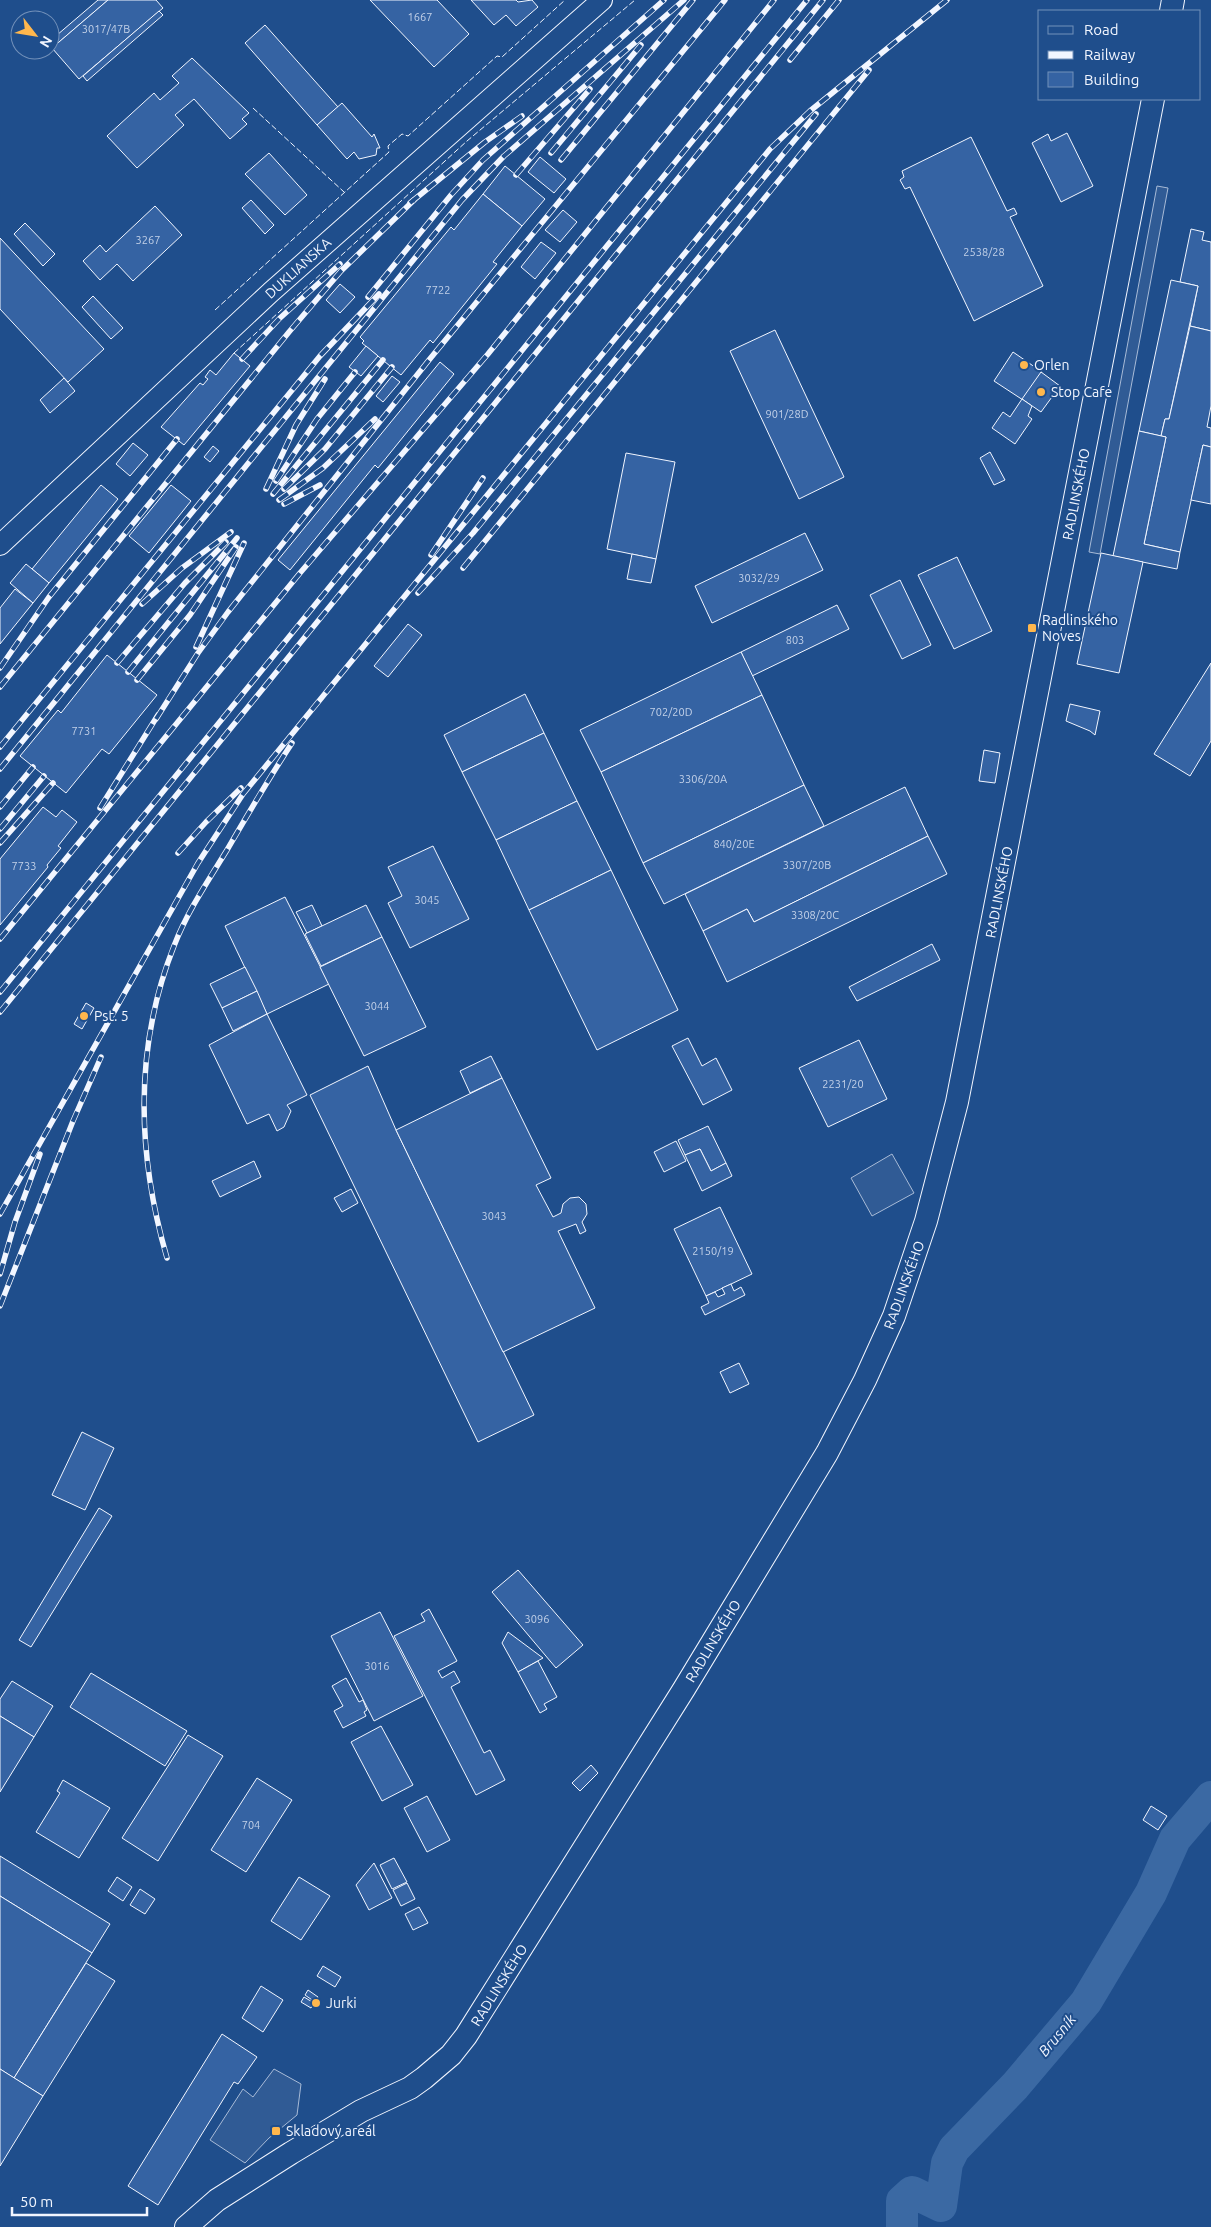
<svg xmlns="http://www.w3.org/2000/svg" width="1211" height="2227" font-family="Ubuntu,sans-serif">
  <rect width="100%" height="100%" fill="#1f4e8c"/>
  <g fill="#305b95" stroke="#a8bbd7">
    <polygon points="1157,186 1168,188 1100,554 1089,552"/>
    <polygon points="892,1154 914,1193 872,1216 851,1178"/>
    <polygon points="274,2069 301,2084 297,2115 269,2138 245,2163 210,2140 243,2089 253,2097"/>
  </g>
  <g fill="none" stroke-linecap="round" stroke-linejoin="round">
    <polyline stroke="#3b69a3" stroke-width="32" points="902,2227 902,2201 912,2192 941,2206 947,2163 954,2149 1015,2086 1086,2002 1151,1893 1175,1839 1211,1797"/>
  </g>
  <g fill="#3563a3" stroke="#f2f6ff">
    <polygon points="98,0 108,0 52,48 50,41"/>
    <polygon points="108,0 156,0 163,8 79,79 52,48"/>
    <polygon points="370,0 437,0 469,34 434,67"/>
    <polygon points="471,0 516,0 518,2 532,0 538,7 516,26 506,15 494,25"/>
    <polygon points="159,11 163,15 87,81 83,76"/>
    <polygon points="265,25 338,107 317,125 245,43"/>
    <polygon points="192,58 249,113 242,119 247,124 230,139 194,99 175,115 184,125 137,168 107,136 154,93 160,100 179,83 172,76"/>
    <polygon points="342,103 372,137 374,134 380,148 377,148 376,155 359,159 354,152 347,159 317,125"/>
    <polygon points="1067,133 1093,186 1061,202 1032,143 1048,134 1051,141"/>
    <polygon points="971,137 1007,211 1014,208 1017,214 1010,217 1043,286 974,321 910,187 905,189 900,180 904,177 902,171"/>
    <polygon points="269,153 307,195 285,215 245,174"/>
    <polygon points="540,157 566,179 554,193 528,172"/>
    <polygon points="505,166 545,199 522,226 483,194"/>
    <polygon points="483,194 522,226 493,262 497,264 433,343 430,340 401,375 362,343 364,341 360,337 451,227 454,230"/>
    <polygon points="251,200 274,225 265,234 242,208"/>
    <polygon points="155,206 182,235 133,281 117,264 100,280 83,261 100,245 106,252"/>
    <polygon points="563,210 577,222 560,242 545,230"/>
    <polygon points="25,223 55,254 43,266 14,234"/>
    <polygon points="1191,229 1204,232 1202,240 1211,242 1211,331 1190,326 1198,286 1180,282"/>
    <polygon points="0,238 104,349 68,382 0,309"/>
    <polygon points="541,242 556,253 535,279 521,267"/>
    <polygon points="1171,280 1198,286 1169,419 1165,419 1161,436 1139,431"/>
    <polygon points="340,284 355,297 340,313 326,300"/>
    <polygon points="93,296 123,328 111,339 82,307"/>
    <polygon points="1190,326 1211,331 1211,406 1207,427 1211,428 1211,447 1203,445 1180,552 1144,544 1166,437 1161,436 1165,419 1169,419"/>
    <polygon points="775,330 844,477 799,499 730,351"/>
    <polygon points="366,346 378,356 361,376 349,367"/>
    <polygon points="1013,352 1042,372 1023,400 994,381"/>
    <polygon points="234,353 250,366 184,445 161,427 200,383 203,385 208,379 205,377 210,370 216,375"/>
    <polygon points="440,362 454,374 378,468 375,465 290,570 278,560"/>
    <polygon points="1041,372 1060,386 1041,412 1022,399"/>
    <polygon points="392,376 400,382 383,402 376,396"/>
    <polygon points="64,378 75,391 50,413 40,400"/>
    <polygon points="1022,399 1032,406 1028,416 1032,419 1015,444 992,428 1003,412 1010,417"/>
    <polygon points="1139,431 1166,437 1144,544 1180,552 1177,569 1113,556"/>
    <polygon points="133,443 148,455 130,476 116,464"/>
    <polygon points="1203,445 1211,447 1211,504 1191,500"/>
    <polygon points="213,446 219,451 210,462 204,457"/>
    <polygon points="990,452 1005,480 994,485 980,458"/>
    <polygon points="626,453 675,462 656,559 607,549"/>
    <polygon points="101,485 118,499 49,583 32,569"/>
    <polygon points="171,485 191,501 149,553 129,536"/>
    <polygon points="805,533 823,570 712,623 695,586"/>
    <polygon points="1101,553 1143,562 1119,673 1077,664"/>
    <polygon points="632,554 656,559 651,583 627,579"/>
    <polygon points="957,557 992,631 954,649 918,575"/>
    <polygon points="26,564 49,583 33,603 10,583"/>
    <polygon points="900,580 931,645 902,659 870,595"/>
    <polygon points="15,589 33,603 0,644 0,608"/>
    <polygon points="837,605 849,629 752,676 741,652"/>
    <polygon points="408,624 422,635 388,677 374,666"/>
    <polygon points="741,652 762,695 601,772 580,730"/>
    <polygon points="107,655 157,695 109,754 102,749 66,793 20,756 58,710 61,713"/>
    <polygon points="1211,663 1211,741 1190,776 1154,754"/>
    <polygon points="525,694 544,733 462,772 444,735"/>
    <polygon points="762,695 804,785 643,863 601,772"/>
    <polygon points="1070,704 1100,711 1095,735 1090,731 1066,721"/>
    <polygon points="544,733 577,801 496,840 462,772"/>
    <polygon points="984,750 1000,753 995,783 979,781"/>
    <polygon points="804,785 824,826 664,904 643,863"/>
    <polygon points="905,787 928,836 754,922 747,909 703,931 685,894"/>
    <polygon points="577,801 611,870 529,910 496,840"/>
    <polygon points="43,807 56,817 62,810 77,822 58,846 61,848 47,865 48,867 0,925 0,859"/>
    <polygon points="928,836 947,874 727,982 703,931 747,909 754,922"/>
    <polygon points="433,846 469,919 410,948 388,903 402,896 388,867"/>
    <polygon points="611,870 678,1010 597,1050 529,910"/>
    <polygon points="285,897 329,984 267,1014 225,926"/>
    <polygon points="312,905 322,926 307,933 296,912"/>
    <polygon points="366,905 382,937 321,966 305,934"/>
    <polygon points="382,937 426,1027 364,1056 320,967"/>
    <polygon points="932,944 940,960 857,1001 849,987"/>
    <polygon points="245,967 257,991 222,1008 210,984"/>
    <polygon points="257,991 267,1014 233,1031 222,1008"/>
    <polygon points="86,1003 94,1008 82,1029 74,1024"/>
    <polygon points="267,1014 307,1095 287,1105 291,1111 284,1127 277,1131 269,1114 247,1124 209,1045"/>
    <polygon points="688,1038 702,1066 716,1058 732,1090 703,1105 672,1046"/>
    <polygon points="859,1040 887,1099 828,1127 799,1068"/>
    <polygon points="491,1056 502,1078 470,1093 460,1071"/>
    <polygon points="368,1066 396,1130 534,1415 478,1442 310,1095"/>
    <polygon points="502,1078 551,1178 536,1185 553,1217 561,1213 563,1204 570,1198 579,1197 586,1204 587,1214 582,1222 586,1231 580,1234 576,1224 558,1231 595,1308 503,1352 396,1130"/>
    <polygon points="708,1126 726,1163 711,1171 700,1149 685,1155 678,1140"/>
    <polygon points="676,1141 686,1161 664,1172 654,1152"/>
    <polygon points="700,1149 711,1171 726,1163 732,1176 702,1191 685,1155"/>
    <polygon points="254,1161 261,1177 220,1197 212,1181"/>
    <polygon points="351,1189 358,1203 342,1212 334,1198"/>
    <polygon points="720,1207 752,1274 706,1296 674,1229"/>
    <polygon points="731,1284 734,1291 741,1287 745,1295 705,1315 701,1307 709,1303 706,1296 715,1292 718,1297 725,1294 722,1288"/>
    <polygon points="739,1363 749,1384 730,1393 720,1372"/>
    <polygon points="82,1432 114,1448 85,1510 52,1495"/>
    <polygon points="99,1508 112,1516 31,1647 19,1640"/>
    <polygon points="518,1570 583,1645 556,1668 492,1592"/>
    <polygon points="429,1609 457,1661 438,1671 442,1678 454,1671 460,1682 451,1687 484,1753 490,1750 505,1780 476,1795 394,1636 425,1621 421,1614"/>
    <polygon points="380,1612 423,1696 374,1721 331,1636"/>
    <polygon points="508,1632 543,1658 518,1672 502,1643"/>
    <polygon points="538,1661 557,1697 544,1704 547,1709 540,1713 518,1672"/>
    <polygon points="91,1673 187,1731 165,1766 70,1707"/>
    <polygon points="346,1678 359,1702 363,1700 367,1710 364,1712 366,1716 343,1728 334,1711 343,1706 332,1686"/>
    <polygon points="12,1681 53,1706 34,1737 0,1716 0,1699"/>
    <polygon points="0,1716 34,1737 0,1792"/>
    <polygon points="381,1726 413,1785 382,1801 351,1742"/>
    <polygon points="188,1735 223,1756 158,1861 122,1838"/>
    <polygon points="591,1765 598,1773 580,1791 572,1783"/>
    <polygon points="257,1778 292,1800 246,1872 211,1850"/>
    <polygon points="63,1780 110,1808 79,1858 36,1832 60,1793 57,1791"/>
    <polygon points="427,1796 450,1840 427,1852 404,1808"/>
    <polygon points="1151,1806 1167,1816 1158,1830 1143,1820"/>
    <polygon points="0,1856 110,1924 92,1953 0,1896"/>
    <polygon points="394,1858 407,1882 392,1889 380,1865"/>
    <polygon points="374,1863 392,1898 369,1910 356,1885"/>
    <polygon points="117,1877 132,1887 123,1901 108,1891"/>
    <polygon points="299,1877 330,1896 301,1940 271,1921"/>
    <polygon points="407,1883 415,1899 401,1906 393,1890"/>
    <polygon points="140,1889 155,1899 145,1914 130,1905"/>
    <polygon points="0,1896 92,1953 14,2078 0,2069"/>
    <polygon points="419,1907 428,1923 413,1930 405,1914"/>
    <polygon points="86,1963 115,1981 43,2096 14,2078"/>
    <polygon points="323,1966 341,1977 335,1987 317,1976"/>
    <polygon points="261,1986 283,2000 263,2032 242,2018"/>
    <polygon points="308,1990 318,1997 315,2002 305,1995"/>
    <polygon points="304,1997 314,2003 311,2008 301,2002"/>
    <polygon points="222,2034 257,2057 238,2084 234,2082 158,2205 128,2186"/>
    <polygon points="0,2069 43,2096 0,2166"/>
  </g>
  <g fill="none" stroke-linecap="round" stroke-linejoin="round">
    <defs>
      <polyline id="tertiary" points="0,545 271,292 602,0"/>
      <g id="secondary">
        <polyline points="1171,11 1173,0"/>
        <polyline points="186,2227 217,2200 291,2153 361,2111 410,2088 424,2078 451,2055 466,2036 684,1689 827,1453 865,1380 894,1316 926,1221 957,1102 1153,99"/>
      </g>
    </defs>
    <use href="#tertiary" stroke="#f2f6ff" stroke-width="22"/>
    <use href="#secondary" stroke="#f2f6ff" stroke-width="24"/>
    <use href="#tertiary" stroke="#1f4e8c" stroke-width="20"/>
    <use href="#secondary" stroke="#1f4e8c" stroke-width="22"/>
    <defs>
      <g id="rail">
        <polyline points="790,60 839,0"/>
        <polyline points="551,153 641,45"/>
        <polyline points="561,160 693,0"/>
        <polyline points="516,175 590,89"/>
        <polyline points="410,203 485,142 522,116"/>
        <polyline points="368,297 451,195 483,160 664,0"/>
        <polyline points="242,359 280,318 340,264"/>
        <polyline points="276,481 317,419 355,372"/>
        <polyline points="266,489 296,425 325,379"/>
        <polyline points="284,489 325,449 392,367"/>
        <polyline points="273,494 383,360"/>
        <polyline points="279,500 323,468 375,419"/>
        <polyline points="284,504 320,485"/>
        <polyline points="431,555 483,478"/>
        <polyline points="463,568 869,70"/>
        <polyline points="418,593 473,533 816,114"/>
        <polyline points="142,604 182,568 231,532"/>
        <polyline points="196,647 244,543"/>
        <polyline points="117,663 185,583 226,542"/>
        <polyline points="0,668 49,597 177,439"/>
        <polyline points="128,672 237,538"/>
        <polyline points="137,680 190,615 236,547"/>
        <polyline points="0,687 289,332 341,271 414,200"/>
        <polyline points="156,719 198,653 228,612 429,360 725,0"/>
        <polyline points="0,747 320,356 379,294"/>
        <polyline points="0,769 462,200 504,156 684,0"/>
        <polyline points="0,807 33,767"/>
        <polyline points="100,808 158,715"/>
        <polyline points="0,829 44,776"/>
        <polyline points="0,843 53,783"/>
        <polyline points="178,853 206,822 241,788"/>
        <polyline points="0,939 300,573 488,354 774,0"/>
        <polyline points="0,992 807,0"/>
        <polyline points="0,1012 823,0"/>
        <polyline points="0,1214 198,863 243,794 770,149 810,111 947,0"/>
        <path d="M167,1258C137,1154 134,1047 174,946C187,912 208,881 227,850C248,814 269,778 292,743"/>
        <polyline points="0,1274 15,1222 40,1154"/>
        <polyline points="0,1306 73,1121 101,1057"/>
      </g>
    </defs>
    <use href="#rail" stroke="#f2f6ff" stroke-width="5.5"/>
    <use href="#rail" stroke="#1f4e8c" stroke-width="4" stroke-dasharray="11" stroke-linecap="butt"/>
    <g stroke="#f2f6ff" stroke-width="1" stroke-dasharray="6 2.5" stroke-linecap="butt">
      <polyline points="253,108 344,192"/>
      <polyline points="215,310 389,152 388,146 402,134 408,136 497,56 502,57 565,0"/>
      <polyline points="234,353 467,141 635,0"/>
    </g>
  </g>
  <g fill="#ffb74d" stroke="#1f4e8c" stroke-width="2">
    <circle cx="1024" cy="365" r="5"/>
    <circle cx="1041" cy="392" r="5"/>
    <rect x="1027" y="623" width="10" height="10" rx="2.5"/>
    <circle cx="84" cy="1016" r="5"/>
    <circle cx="316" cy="2003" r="5"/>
    <rect x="271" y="2126" width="10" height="10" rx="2.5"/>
  </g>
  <g text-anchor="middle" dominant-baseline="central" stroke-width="4" stroke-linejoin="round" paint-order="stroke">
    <g font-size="11" fill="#c3d1e8">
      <text x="420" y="17">1667</text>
      <text x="106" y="29">3017/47B</text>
      <text x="148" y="240">3267</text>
      <text x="984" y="252">2538/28</text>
      <text x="438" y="290">7722</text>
      <text x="787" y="414">901/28D</text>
      <text x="759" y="578">3032/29</text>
      <text x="795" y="640">803</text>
      <text x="671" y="712">702/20D</text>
      <text x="84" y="731">7731</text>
      <text x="703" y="779">3306/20A</text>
      <text x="734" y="844">840/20E</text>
      <text x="807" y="865">3307/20B</text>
      <text x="24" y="866">7733</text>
      <text x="427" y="900">3045</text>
      <text x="815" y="915">3308/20C</text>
      <text x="377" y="1006">3044</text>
      <text x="843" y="1084">2231/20</text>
      <text x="494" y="1216">3043</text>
      <text x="713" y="1251">2150/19</text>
      <text x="537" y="1619">3096</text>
      <text x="377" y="1666">3016</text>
      <text x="251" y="1825">704</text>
    </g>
    <g font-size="14" fill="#f2f6ff" stroke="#1f4e8c">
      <text transform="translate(298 268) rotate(-42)">DUKLIANSKA</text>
      <text transform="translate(1076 494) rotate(-79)">RADLINSKÉHO</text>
      <text transform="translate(999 892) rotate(-79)">RADLINSKÉHO</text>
      <text transform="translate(904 1285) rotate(-70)">RADLINSKÉHO</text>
      <text transform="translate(713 1641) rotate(-59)">RADLINSKÉHO</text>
      <text transform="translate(499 1985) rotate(-58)">RADLINSKÉHO</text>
    </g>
    <g font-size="14" fill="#f2f6ff" stroke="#1f4e8c" text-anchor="start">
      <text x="1034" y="365">Orlen</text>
      <text x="1051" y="392">Stop Cafe</text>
      <text x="1042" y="620">Radlinského<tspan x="1042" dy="16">Noves</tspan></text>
      <text x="94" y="1016">Pst. 5</text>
      <text x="326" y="2003">Jurki</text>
      <text x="286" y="2131">Skladový areál</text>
    </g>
    <g font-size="15" font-style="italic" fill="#f2f6ff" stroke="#1f4e8c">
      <text transform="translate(1057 2035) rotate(-50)">Brusník</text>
    </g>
  </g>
  <rect x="1038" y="10" width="162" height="90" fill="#1f4e8c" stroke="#7391ba"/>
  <rect x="1048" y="26" width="25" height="8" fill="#1f4e8c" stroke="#7391ba"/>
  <text x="1084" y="35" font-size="15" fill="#f2f6ff">Road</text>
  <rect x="1048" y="51" width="25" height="8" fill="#f2f6ff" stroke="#7391ba"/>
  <text x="1084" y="60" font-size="15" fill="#f2f6ff">Railway</text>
  <rect x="1048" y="72" width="25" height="15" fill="#3563a3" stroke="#7391ba"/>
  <text x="1084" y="85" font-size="15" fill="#f2f6ff">Building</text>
  <g transform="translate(35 35) rotate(121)"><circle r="24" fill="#1f4e8c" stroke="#7391ba"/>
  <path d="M0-4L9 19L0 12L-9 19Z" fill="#ffb74d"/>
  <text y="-8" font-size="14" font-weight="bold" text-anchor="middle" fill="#f2f6ff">N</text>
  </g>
  <path d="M12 2207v8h135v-8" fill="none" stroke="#f2f6ff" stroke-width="2.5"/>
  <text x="20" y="2207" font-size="15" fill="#f2f6ff" stroke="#1f4e8c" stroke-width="4" paint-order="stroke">50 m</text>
</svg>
